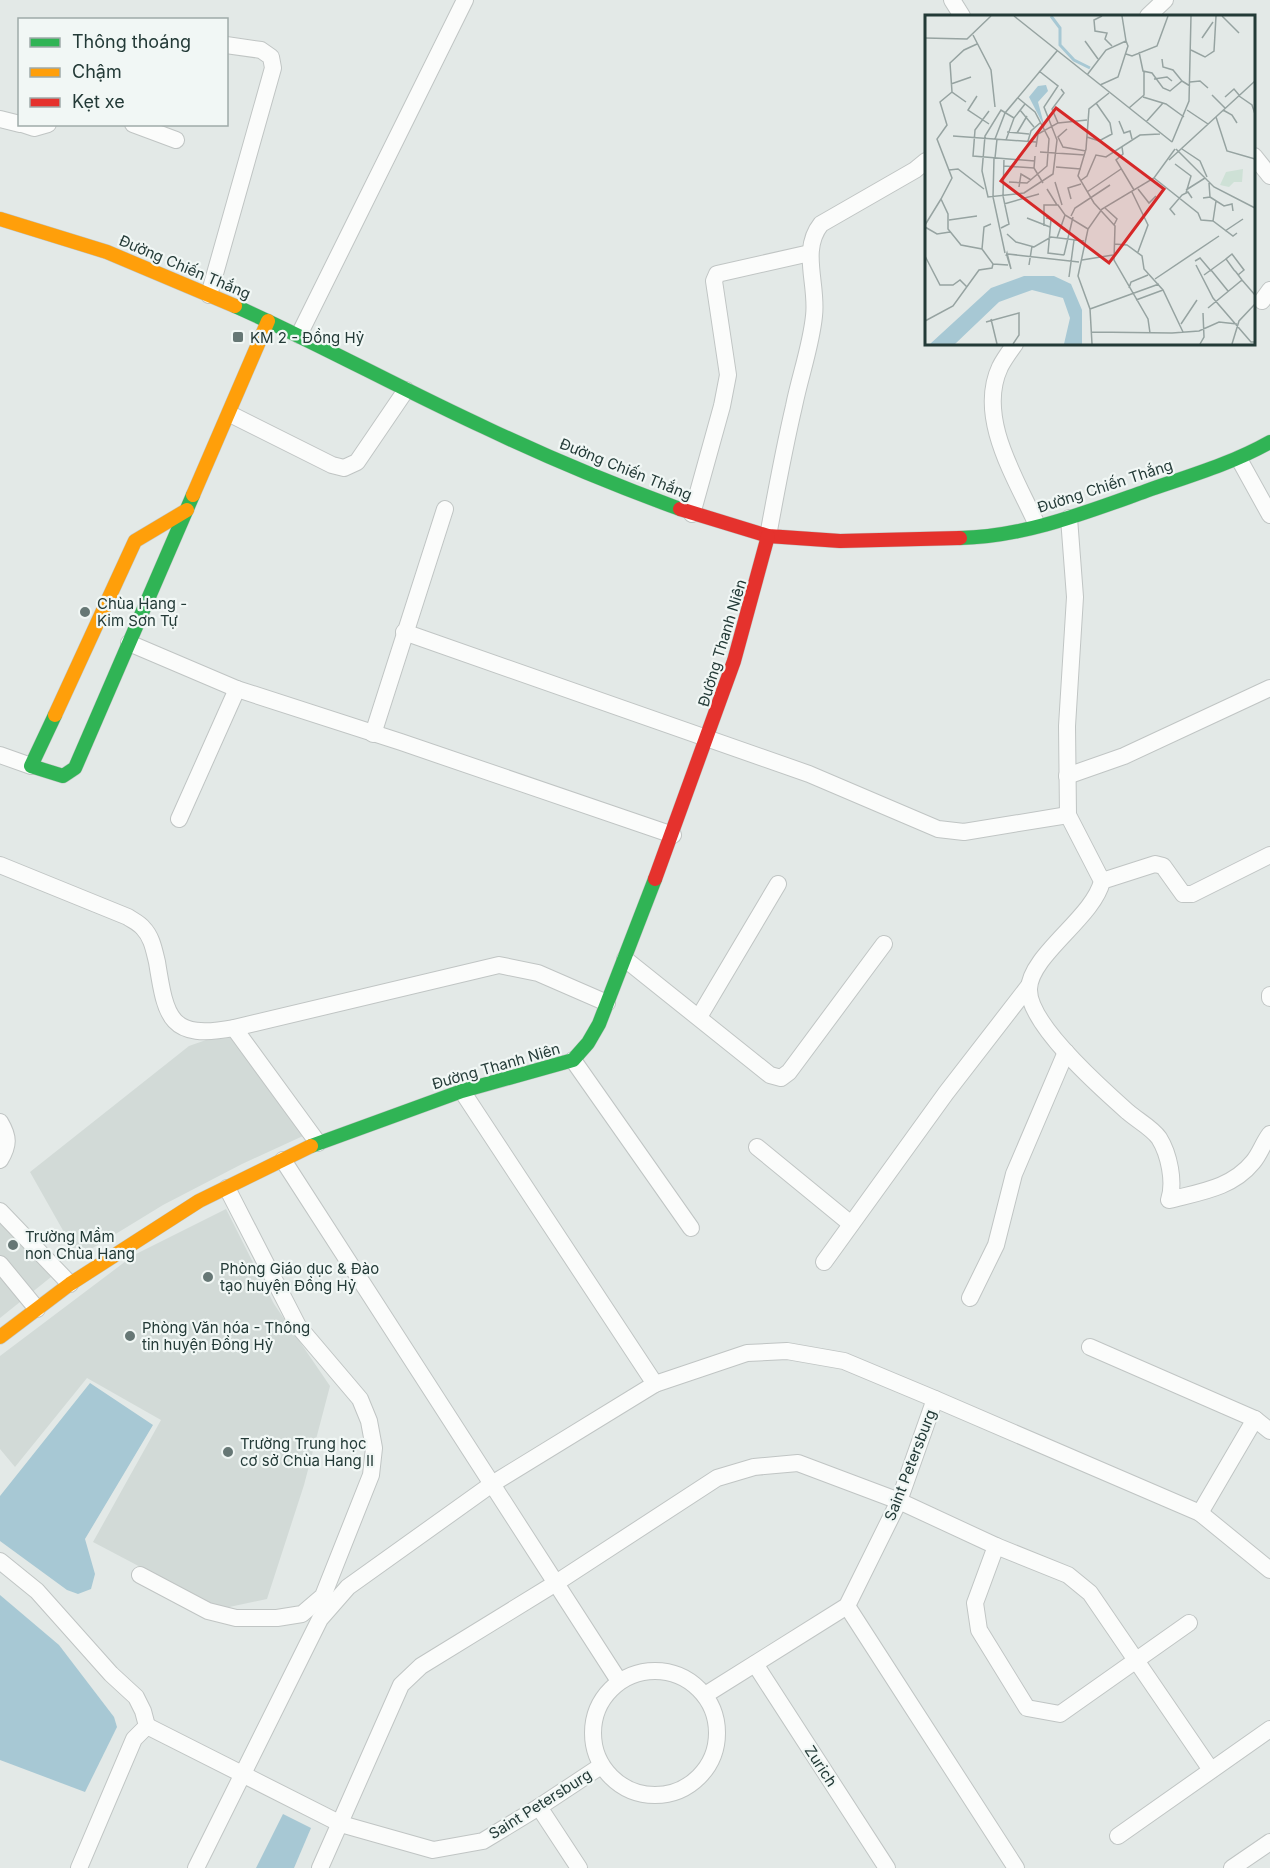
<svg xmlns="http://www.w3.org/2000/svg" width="1270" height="1868" font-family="Inter,sans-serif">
  <rect width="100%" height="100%" fill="#e3e9e7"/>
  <g fill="#d2dad7">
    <polygon points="241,1037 303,1136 242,1164 163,1205 78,1257 30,1172 189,1046 206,1040"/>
    <polygon points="226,1209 274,1304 330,1386 304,1485 267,1599 220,1609 93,1542 161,1420 87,1378 15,1467 0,1449 0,1356 134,1255"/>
    <polygon points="0,1213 51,1277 0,1318"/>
  </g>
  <g fill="#a7c8d4">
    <polygon points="90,1383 153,1425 85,1539 95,1574 91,1589 78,1594 67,1590 0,1541 0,1496"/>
    <polygon points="0,1595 59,1645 114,1717 117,1727 85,1792 0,1760"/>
    <polygon points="283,1814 311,1828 294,1868 256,1868"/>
  </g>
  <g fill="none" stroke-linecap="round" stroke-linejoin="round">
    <defs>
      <g id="street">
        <polyline points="952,0 962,16"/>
        <polyline points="1148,16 1165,0"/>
        <polyline points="0,119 20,124"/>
        <polyline points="22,124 34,128 48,124"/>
        <polyline points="133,124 176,140"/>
        <polyline points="1254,156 1270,176"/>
        <polyline points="209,295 273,68 271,57 261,50 226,45"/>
        <polyline points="1262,301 1270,290"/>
        <polyline points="299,335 465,0"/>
        <path d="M1015,344C1010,351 1004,359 1000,367C976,418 1017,480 1037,525"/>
        <polyline points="230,414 332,465 344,468 357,462 406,390"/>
        <polyline points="1239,459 1270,515"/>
        <polyline points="692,514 722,406 728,375 714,281 717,274 810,253"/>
        <path d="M1069,518L1075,597L1067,726L1068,815L1102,881C1094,917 1030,955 1029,989C1028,1024 1102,1089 1128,1112C1137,1120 1152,1128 1159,1138C1169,1154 1175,1182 1169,1200C1200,1192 1232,1188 1253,1162C1260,1154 1263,1143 1270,1134"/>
        <path d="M768,536C776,492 784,449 794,406C800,376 811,346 814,316C818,285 800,250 821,224L915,170L926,161"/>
        <polyline points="404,632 809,774 938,829 964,832 1068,815"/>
        <polyline points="129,643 237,689 401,742 673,835"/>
        <polyline points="373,734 445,509"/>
        <polyline points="0,755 31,766"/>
        <polyline points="1067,776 1124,756 1270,688"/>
        <polyline points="179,819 237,689"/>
        <path d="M0,865L128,917C132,920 139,923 143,928C152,937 154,950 157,962C166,1019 170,1040 234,1028L499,965L538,973L607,1003"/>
        <polyline points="1102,881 1155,864 1163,866 1183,894 1192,894 1270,855"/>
        <polyline points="625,959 770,1075 781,1078 789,1072 884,944"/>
        <polyline points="1270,995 1270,998"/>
        <polyline points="699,1017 778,884"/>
        <polyline points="234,1028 318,1143"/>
        <polyline points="573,1060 691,1228"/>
        <polyline points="462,1091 655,1384"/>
        <path d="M0,1122C9,1137 9,1145 0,1160"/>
        <polyline points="757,1147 851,1224"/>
        <polyline points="283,1160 619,1681"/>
        <polyline points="0,1211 70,1284"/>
        <polyline points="824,1262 946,1093 1028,987"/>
        <polyline points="0,1264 37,1309"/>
        <polyline points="970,1298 996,1245 1014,1174 1066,1052"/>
        <polyline points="1090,1347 1255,1419 1270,1431"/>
        <polyline points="1200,1513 1255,1419"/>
        <polyline points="996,1546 975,1603 979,1630 1027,1708 1060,1714 1189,1623"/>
        <polyline points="0,1561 37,1591 111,1674 136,1697 143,1711 147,1726"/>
        <polyline points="140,1575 208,1611 236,1618 277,1618 302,1614 323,1596 371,1475 374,1448 369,1421 360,1399 298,1326 227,1188"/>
        <polyline points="847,1606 1016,1868"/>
        <polyline points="755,1664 887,1868"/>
        <circle cx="655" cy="1733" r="62"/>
        <polyline points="705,1695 847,1606 899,1501 935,1399"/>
        <polyline points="539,1807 579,1868"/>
        <polyline points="1118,1836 1270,1729"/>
        <polyline points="79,1868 134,1739 147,1726 341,1824 433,1850 483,1841 539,1807 601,1766"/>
        <polyline points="196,1868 320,1619 348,1587 492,1484 655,1384 747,1353 787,1351 844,1361 935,1399 1200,1513 1270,1570"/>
        <polyline points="320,1868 401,1685 421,1666 556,1583 717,1478 754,1467 798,1463 899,1501 996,1546 1068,1575 1090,1593 1211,1770"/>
        <polyline points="1232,1868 1270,1842"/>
      </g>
      <g id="fast">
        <path d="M235,306C320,344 401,389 486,428C549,458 614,485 680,509"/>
        <path d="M960,538C1024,537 1087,512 1146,491C1189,476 1231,464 1270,442"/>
        <polyline points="55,715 31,766 63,776 75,768 193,495"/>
        <polyline points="311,1146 462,1091 573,1060 588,1043 599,1024 655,879"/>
      </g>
      <g id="slow">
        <polyline points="0,219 107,252 235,306"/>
        <polyline points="193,495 268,321"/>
        <polyline points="55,715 135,541 187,510"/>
        <polyline points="0,1337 70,1284 199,1201 311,1146"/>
      </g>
      <g id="jam">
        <polyline points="680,509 768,536 840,541 960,538"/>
        <polyline points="655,879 734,661 768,536"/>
      </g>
    </defs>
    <use href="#street" stroke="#c0c5c4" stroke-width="18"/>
    <use href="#fast" stroke="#c0c6c4" stroke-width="15"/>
    <use href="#slow" stroke="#c0c6c4" stroke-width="15"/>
    <use href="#jam" stroke="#c0c6c4" stroke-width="15"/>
    <use href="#street" stroke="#fbfcfb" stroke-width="16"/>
    <use href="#fast" stroke="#30b455" stroke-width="14"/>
    <use href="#slow" stroke="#ff9f0a" stroke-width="14"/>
    <use href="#jam" stroke="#e5322d" stroke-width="14"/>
  </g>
  <g fill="#667775" stroke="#f1f7f5" stroke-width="2">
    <rect x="232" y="331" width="12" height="12" rx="3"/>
    <circle cx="85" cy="612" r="6"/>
    <circle cx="13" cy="1245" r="6"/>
    <circle cx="208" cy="1277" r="6"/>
    <circle cx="130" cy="1336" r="6"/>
    <circle cx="228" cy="1452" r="6"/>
  </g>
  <g text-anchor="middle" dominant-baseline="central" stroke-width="4.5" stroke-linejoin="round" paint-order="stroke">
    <g font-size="15" fill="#233a37" stroke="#f1f7f5">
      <text transform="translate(185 267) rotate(23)">Đường Chiến Thắng</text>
      <text transform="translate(626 469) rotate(22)">Đường Chiến Thắng</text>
      <text transform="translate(1105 486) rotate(-18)">Đường Chiến Thắng</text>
      <text transform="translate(722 643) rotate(-73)">Đường Thanh Niên</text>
      <text transform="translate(496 1066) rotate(-16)">Đường Thanh Niên</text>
      <text transform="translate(910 1465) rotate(-69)">Saint Petersburg</text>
      <text transform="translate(821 1766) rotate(57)">Zurich</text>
      <text transform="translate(540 1804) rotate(-32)">Saint Petersburg</text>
    </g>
    <g font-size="15" fill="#233a37" stroke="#f1f7f5" text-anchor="start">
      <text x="250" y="337">KM 2 - Đồng Hỷ</text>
      <text x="97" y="603">Chùa Hang -<tspan x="97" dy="17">Kim Sơn Tự</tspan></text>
      <text x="25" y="1236">Trường Mầm<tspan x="25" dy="17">non Chùa Hang</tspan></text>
      <text x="220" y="1268">Phòng Giáo dục &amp; Đào<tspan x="220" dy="17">tạo huyện Đồng Hỷ</tspan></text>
      <text x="142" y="1327">Phòng Văn hóa - Thông<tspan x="142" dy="17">tin huyện Đồng Hỷ</tspan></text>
      <text x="240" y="1443">Trường Trung học<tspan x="240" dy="17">cơ sở Chùa Hang II</tspan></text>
    </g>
  </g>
  <g transform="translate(925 15)">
    <rect width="330" height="330" fill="#e3e9e7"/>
    <path d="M318,154L317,167H309L304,172L295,170L301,157Z" fill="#cee1d6"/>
    <path d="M121,70L123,76L113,87L120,113L104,82L113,71ZM99,261H129L146,269L157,295V329H139L145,303L138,283L107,275L74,287L30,329H5L66,273Z" fill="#a7c8d4"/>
    <path fill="none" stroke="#a7c8d4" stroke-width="3" d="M126,1L135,13V30L149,45L165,53"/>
    <path fill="none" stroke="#96a3a1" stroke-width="1.5" d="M89,1L247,127M177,1L169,5L170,16L182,18L180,24L187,31M297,1L314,18M48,20L66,55L70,92M0,23L42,24L66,1M277,23L288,7M160,26L173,44M266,35L280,42L289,36L291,1M214,37L218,56L227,58L238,73L245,76L257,66L265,71M201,39L207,41L232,31L243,1M237,44L238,52L248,55L257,66M162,60L181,35L201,26L197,1M229,64L242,62L247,66M265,67L275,66L283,73M26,69L46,62M175,70L193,62L203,31L201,26M27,77L15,87L22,110L12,124L27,163L16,184L23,199V214L36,230L57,234L68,249L83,250M184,78L164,94L161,134L153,161L169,188L190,211L189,245L223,304L225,318M287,80L300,93M52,81L43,95L64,109M314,81L327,90L330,99M218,82L241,89L259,102M300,82L309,74L314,80M41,87L27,77L25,48L39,35L52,29M204,93L219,80V56M95,95L109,112M262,95L283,109M298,95L307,100L312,108M64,96L50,115L48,141L110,146M291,102L302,136L330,144M89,103L76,95L60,121L57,156L63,182L99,178L128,159L132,125L119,92L133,71L114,56M194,106L199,118L205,116L207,124M221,107L238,88M133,108L162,105M142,114L133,122L138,132L161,136M82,117L104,119M92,118L102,101M28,121L111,127M162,122L174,126L187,119L185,108L171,88M70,124L80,98L132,36M81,125L89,103L100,89M103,126L106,116L115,108M247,127L264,86L266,1M111,132L113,119L133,108L127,94L139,78L136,74M197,132L198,139L191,145L209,175M251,134L289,172L330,193M257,134L275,146L282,162M115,137L160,140M110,141L109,153L118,168M69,143L68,182L80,238M70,143L72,124M244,145L330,66M250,149L266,161L261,178M79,151L109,153M131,152L156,154M24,155L33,154L59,174M229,163L273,198L276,205L288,206L308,221L312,218M155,166L162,161L171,140L181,142L215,120L235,119M84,167L102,168L122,151L124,124L110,97L93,83M130,167L137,190M94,172L96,159L106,165M122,174L132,190M213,174L224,188L231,181M261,175L280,163M162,177L196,154M207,177L223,210L213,237M285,182L299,191L307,189L308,196M278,183L285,182L284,168M146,184L143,173L156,169M79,189L114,179M180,193L192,204L189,210M250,200L245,194L257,180L263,177L267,183M146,201L150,193L185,170M102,203L125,212M121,203L126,204L123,238L139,240M24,205L52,201M288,206L291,186M0,210L16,184M119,211V190H133L140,200L163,214M0,212L12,219L25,217M76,213L84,209L78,181L79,143M300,216L318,204M82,219L91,227L109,232L126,222L159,226M132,223L140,200M189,229L202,230L217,241L219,254L238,275L258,317M57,234L59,212L66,209M83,239L154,247M139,240L148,202M0,241L15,270H28L35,265L42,272M81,241L82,238L86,254L82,241M157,245L188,240M270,246L275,243L286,256M104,250L107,231M271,250L288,283L326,327H330M286,255L303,276M279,260L301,244M313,260L319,255L307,239L301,244L309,255L311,257L317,265M144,262L149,225M230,264L294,221M204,273L206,267L223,260M211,285L238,275M283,293L317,265L330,280M165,294L234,269M66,304L72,329M0,306L28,291L54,255L67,253L68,249M61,307L94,298V320L88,329M256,309L272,285M167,317L247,318L274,316L294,307L312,309M167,329L165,294L153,261L163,214L177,194L229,163L250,134M275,329L279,322L278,298M307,329L314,306L330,289"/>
    <path fill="#d62828" fill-opacity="0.15" stroke="#d62828" stroke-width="3" d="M131,93L239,174L184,248L76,166Z"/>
    <rect width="330" height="330" fill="none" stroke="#233a37" stroke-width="3"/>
  </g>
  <rect x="18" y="18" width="210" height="108" fill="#f1f7f5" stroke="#9faba9" stroke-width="1.5"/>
  <rect x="30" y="38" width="30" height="9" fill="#30b455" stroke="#9faba9" stroke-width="1.5"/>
  <text x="72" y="48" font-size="18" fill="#233a37">Thông thoáng</text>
  <rect x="30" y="68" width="30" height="9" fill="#ff9f0a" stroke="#9faba9" stroke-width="1.5"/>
  <text x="72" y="78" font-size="18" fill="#233a37">Chậm</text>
  <rect x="30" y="98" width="30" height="9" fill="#e5322d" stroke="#9faba9" stroke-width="1.5"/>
  <text x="72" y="108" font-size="18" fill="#233a37">Kẹt xe</text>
</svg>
